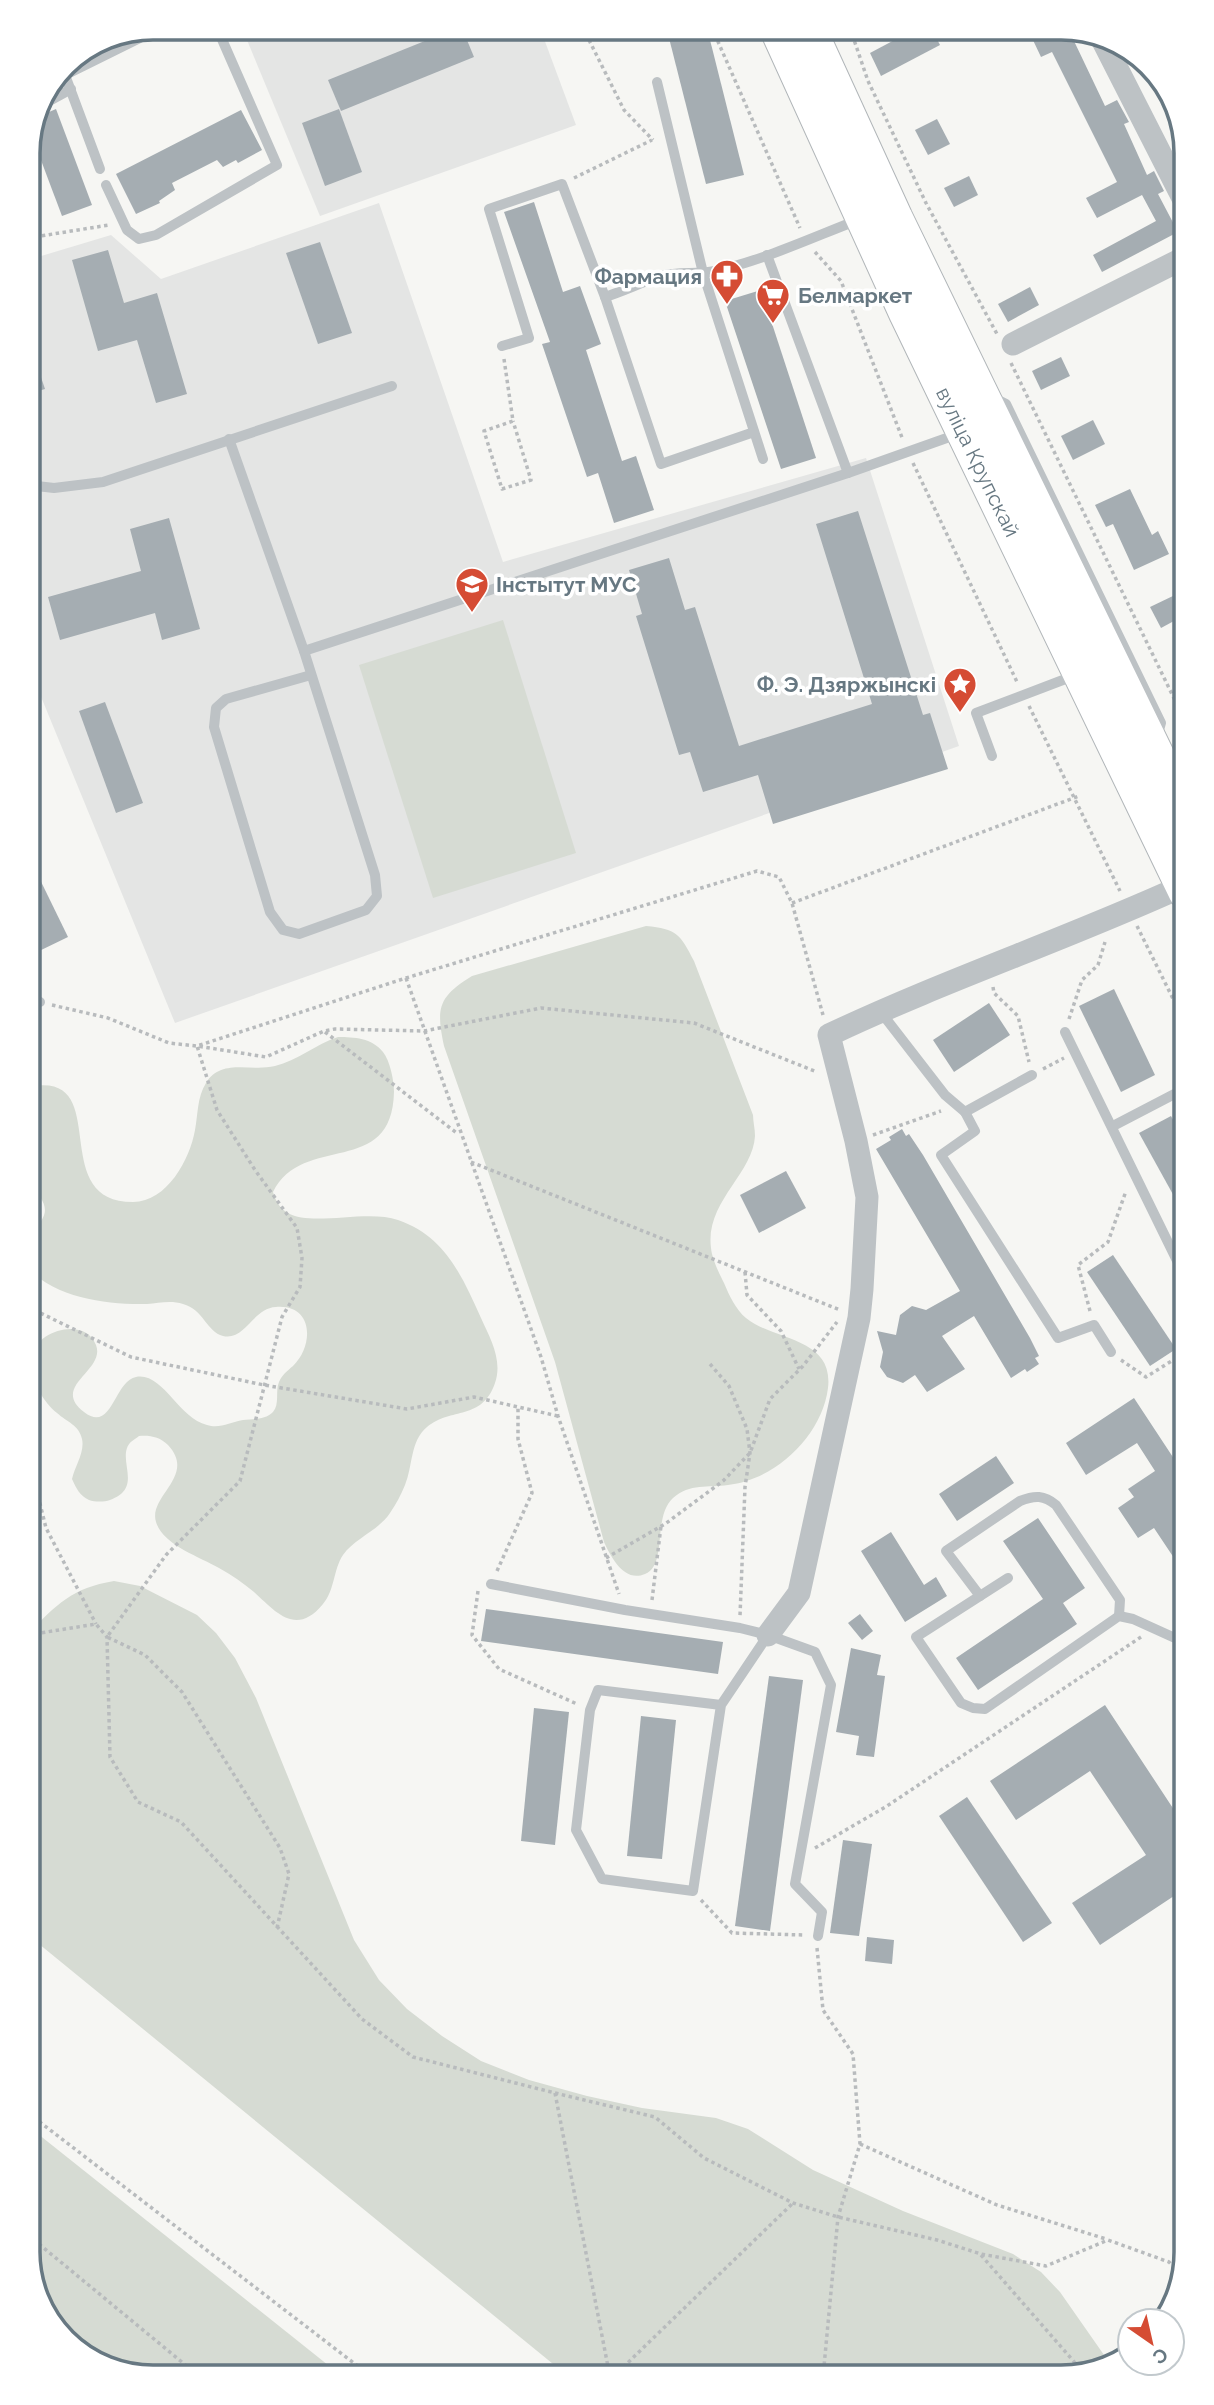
<svg xmlns="http://www.w3.org/2000/svg" width="1214" height="2405" font-family="Raleway,sans-serif">
  <rect width="100%" height="100%" fill="#f6f6f3"/>
  <g fill="#e4e5e4">
    <polygon points="242,28 540,28 576,125 320,216"/>
    <polygon points="379,203 503,562 866,458 959,746 175,1023 28,665 28,260 111,235 161,279"/>
  </g>
  <g fill="#d6dbd3">
    <polygon points="503,620 576,853 433,898 359,665"/>
    <path d="M646,926C677,929 680,934 694,961L753,1115C753,1121 755,1129 755,1136C753,1174 705,1202 711,1248C712,1259 719,1273 724,1283C729,1295 736,1310 746,1318C774,1341 834,1337 828,1388C822,1436 775,1480 728,1485C708,1488 690,1483 673,1498C652,1517 668,1565 645,1574C624,1583 611,1557 604,1542L555,1362L444,1046C436,1008 438,997 472,976Z"/>
    <path d="M338,1037C354,1037 372,1038 383,1052C390,1061 394,1080 394,1092C392,1179 303,1132 273,1192C276,1201 279,1208 288,1213C312,1227 367,1209 398,1220C445,1236 462,1276 481,1318C490,1338 503,1360 495,1383C482,1421 451,1407 427,1427C410,1441 413,1466 405,1485C401,1495 396,1504 390,1513C378,1531 355,1538 343,1555C333,1570 335,1590 323,1604C296,1637 276,1612 254,1592C243,1583 232,1575 219,1568C200,1557 163,1545 156,1522C148,1496 197,1476 168,1445C160,1437 150,1435 139,1436C134,1440 129,1442 127,1448C121,1465 141,1489 110,1500C104,1502 95,1502 89,1500C80,1496 76,1488 72,1479C75,1466 85,1452 82,1439C79,1425 67,1422 57,1413C43,1402 28,1376 31,1357C36,1330 85,1316 96,1345C106,1371 50,1386 84,1412C112,1434 114,1381 136,1377C163,1372 178,1418 207,1425C220,1429 230,1422 243,1420C253,1419 265,1420 273,1412C280,1404 275,1391 279,1382C282,1375 287,1371 293,1366C314,1346 314,1304 276,1307C253,1308 245,1341 223,1336C207,1332 203,1309 183,1304C171,1300 159,1303 147,1304C108,1305 55,1298 28,1268V1234C53,1214 48,1204 28,1182V1087C116,1068 44,1202 133,1202C167,1202 190,1159 195,1130C198,1115 197,1097 206,1083C221,1058 251,1072 275,1066C297,1061 316,1044 338,1037Z"/>
    <path d="M114,1581L140,1586L197,1615L216,1633L235,1658L256,1698L354,1940L379,1980L407,2009L442,2036L481,2061L529,2080L587,2096L642,2108L716,2118L748,2129L813,2170L903,2211L1013,2254L1041,2272L1060,2292L1111,2365L1060,2377H569L28,1935V1634C57,1604 72,1588 114,1581Z"/>
    <polygon points="28,2126 343,2377 146,2377 77,2351 37,2299 28,2251"/>
  </g>
  <g fill="#a5adb2">
    <polygon points="457,28 462,28 474,57 341,111 328,80"/>
    <polygon points="707,28 744,175 706,184 669,38"/>
    <polygon points="917,28 931,28 940,45 881,76 870,53"/>
    <polygon points="1054,28 1072,29 1077,40 1074,41 1105,106 1117,100 1129,122 1124,124 1147,175 1154,171 1164,191 1158,194 1178,232 1102,272 1093,255 1156,221 1142,195 1097,218 1086,198 1117,182 1052,52 1041,57 1032,38"/>
    <polygon points="56,109 92,205 62,216 33,139 42,115"/>
    <polygon points="339,109 362,172 325,186 302,123"/>
    <polygon points="241,110 262,150 238,163 236,160 223,167 217,160 172,183 175,190 159,201 160,203 136,214 116,174"/>
    <polygon points="937,119 950,144 928,155 915,130"/>
    <polygon points="969,176 978,195 954,207 944,188"/>
    <polygon points="534,202 563,292 580,286 601,344 586,350 622,461 636,456 654,510 614,523 598,473 587,477 542,344 550,342 504,212"/>
    <polygon points="320,242 352,333 318,344 286,253"/>
    <polygon points="108,250 124,303 157,293 187,394 156,403 137,340 98,351 72,260"/>
    <polygon points="1030,287 1039,305 1008,322 998,304"/>
    <polygon points="761,290 816,458 781,469 725,301"/>
    <polygon points="31,348 45,389 28,394 28,349"/>
    <polygon points="1061,357 1070,376 1041,390 1032,371"/>
    <polygon points="1093,420 1105,444 1073,460 1061,436"/>
    <polygon points="1130,489 1152,535 1158,531 1169,554 1134,570 1113,524 1106,527 1095,505"/>
    <polygon points="858,511 923,715 930,713 948,769 773,824 758,775 703,792 690,752 679,755 636,616 642,614 629,570 669,558 685,610 695,607 739,746 872,704 816,524"/>
    <polygon points="169,518 200,629 162,640 155,613 60,640 48,597 141,571 130,529"/>
    <polygon points="1175,595 1185,615 1161,628 1150,607"/>
    <polygon points="105,702 143,803 116,813 79,711"/>
    <polygon points="28,855 68,937 35,953 28,940"/>
    <polygon points="1114,989 1155,1075 1121,1092 1079,1006"/>
    <polygon points="989,1003 1010,1035 954,1072 933,1040"/>
    <polygon points="1171,1116 1186,1144 1186,1218 1139,1133"/>
    <polygon points="902,1129 906,1136 909,1134 923,1155 1030,1338 1039,1356 1035,1358 1039,1364 1027,1372 1025,1369 1011,1378 974,1316 942,1336 965,1369 927,1392 915,1375 903,1383 887,1377 880,1367 883,1352 877,1331 896,1335 900,1315 912,1306 926,1310 960,1291 876,1149 891,1140 889,1137"/>
    <polygon points="786,1171 806,1208 759,1233 740,1195"/>
    <polygon points="1113,1255 1176,1349 1150,1366 1087,1272"/>
    <polygon points="1134,1398 1186,1477 1186,1555 1176,1561 1154,1528 1138,1538 1118,1508 1134,1497 1128,1489 1155,1471 1137,1443 1086,1475 1066,1443"/>
    <polygon points="996,1456 1014,1483 957,1521 939,1494"/>
    <polygon points="1038,1518 1085,1588 1063,1603 1077,1624 978,1690 956,1658 1043,1599 1003,1541"/>
    <polygon points="891,1532 924,1585 936,1577 947,1596 905,1622 861,1551"/>
    <polygon points="486,1609 723,1642 718,1674 481,1641"/>
    <polygon points="860,1614 873,1631 862,1640 848,1623"/>
    <polygon points="851,1648 881,1655 877,1675 885,1676 874,1757 856,1755 859,1736 836,1732"/>
    <polygon points="769,1676 803,1680 770,1931 735,1926"/>
    <polygon points="1105,1705 1186,1828 1186,1888 1100,1945 1072,1903 1146,1855 1090,1771 1016,1820 990,1781"/>
    <polygon points="534,1708 569,1712 555,1845 521,1841"/>
    <polygon points="641,1716 676,1720 662,1859 627,1856"/>
    <polygon points="967,1797 1052,1923 1023,1942 939,1816"/>
    <polygon points="843,1840 872,1844 859,1936 830,1933"/>
    <polygon points="867,1937 894,1940 892,1964 865,1961"/>
  </g>
  <g fill="none" stroke-linecap="round" stroke-linejoin="round">
    <defs>
      <g id="primary">
        <polyline points="777,28 907,314 1186,892"/>
        <polyline points="808,28 895,218 1186,816"/>
      </g>
    </defs>
    <use href="#primary" stroke="#b1b6b9" stroke-width="37"/>
    <g stroke="#b8bbbd" stroke-width="3.5" stroke-dasharray="3.5 3.5" stroke-linecap="butt">
      <polyline points="712,28 800,228"/>
      <polyline points="850,28 868,81 926,203 997,334"/>
      <polyline points="853,36 869,28"/>
      <polyline points="589,40 624,110 653,140"/>
      <polyline points="574,178 652,140"/>
      <polyline points="28,238 109,225"/>
      <polyline points="815,252 841,281 903,440"/>
      <polyline points="504,359 513,421 484,431 502,489 531,480 513,421"/>
      <polyline points="1011,363 1186,723"/>
      <polyline points="913,463 1018,684"/>
      <polyline points="1029,706 1120,891"/>
      <polyline points="792,903 1079,796"/>
      <polyline points="1137,926 1186,1025"/>
      <polyline points="406,978 541,1357 558,1416 619,1594"/>
      <polyline points="993,987 994,993 1018,1016 1029,1062"/>
      <polyline points="52,1005 108,1018 169,1043 197,1046 406,978 757,871 779,877 792,903 823,1015"/>
      <polyline points="1069,1019 1082,980 1098,965 1105,942"/>
      <polyline points="325,1032 458,1134"/>
      <polyline points="1043,1069 1064,1058"/>
      <polyline points="873,1135 941,1111"/>
      <polyline points="471,1162 840,1310"/>
      <polyline points="745,1272 747,1295 781,1331 799,1369"/>
      <polyline points="28,1307 131,1357 264,1385 407,1409 474,1397 558,1416"/>
      <polyline points="1090,1311 1078,1265 1108,1242 1126,1191"/>
      <polyline points="1121,1360 1146,1377 1186,1352"/>
      <polyline points="710,1364 729,1386 747,1429 750,1453 745,1487 740,1616"/>
      <polyline points="28,1455 46,1528 96,1624"/>
      <polyline points="606,1558 665,1524 723,1481 750,1453 770,1399 803,1366 837,1322"/>
      <polyline points="497,1571 532,1493 518,1439 518,1407"/>
      <polyline points="478,1591 472,1635 499,1669 577,1704"/>
      <polyline points="652,1600 661,1526"/>
      <polyline points="28,1635 96,1624 107,1637 110,1757 138,1802 181,1822 362,2019 413,2057 555,2093 610,2377"/>
      <polyline points="815,1848 887,1806 1141,1637"/>
      <polyline points="701,1900 732,1933 805,1935"/>
      <polyline points="277,1928 289,1874 280,1848 182,1692 145,1655 107,1637 166,1555 240,1481 282,1317 300,1287 302,1258 297,1228 255,1170 217,1110 197,1046 266,1057 324,1031 335,1029 424,1031 541,1008 694,1023 817,1072"/>
      <polyline points="817,1948 823,2010 853,2054 860,2144 838,2217 823,2377"/>
      <polyline points="555,2093 655,2117 704,2158 793,2203 838,2217 937,2240 981,2254 1046,2266 1108,2240 1169,2262 1179,2273"/>
      <polyline points="28,2113 372,2377"/>
      <polyline points="860,2144 997,2205 1106,2239"/>
      <polyline points="28,2235 200,2377"/>
      <polyline points="981,2255 1083,2372"/>
      <polyline points="613,2377 793,2203"/>
    </g>
    <g stroke="#bdc2c5" stroke-width="10">
      <polyline points="583,28 583,29"/>
      <polyline points="657,82 703,273 763,459"/>
      <polyline points="49,101 71,89"/>
      <polyline points="100,169 65,75 160,28"/>
      <polyline points="106,185 127,230 139,239 156,235 277,165 217,28"/>
      <polyline points="767,255 848,473"/>
      <path d="M605,297C624,291 642,282 661,276C679,271 697,275 715,271C764,260 811,238 858,220"/>
      <polyline points="502,346 529,338 489,209 562,184 605,297 661,464 754,432"/>
      <polyline points="994,398 1006,404 1161,723 1157,737"/>
      <polyline points="229,439 304,651 375,875 377,896 366,910 299,934 283,930 270,912 214,727 216,708 226,699 311,675"/>
      <polyline points="28,485 54,488 103,482 392,386"/>
      <polyline points="304,651 848,473 958,434"/>
      <polyline points="992,756 976,713 1076,675"/>
      <polyline points="28,995 40,1002"/>
      <polyline points="880,1011 945,1095 965,1112 1032,1075"/>
      <polyline points="1065,1032 1186,1279"/>
      <polyline points="965,1112 975,1131 941,1155 1058,1338 1094,1325 1111,1352"/>
      <polyline points="1113,1126 1186,1088"/>
      <polyline points="1008,1578 916,1637 961,1703 973,1708 985,1709 1119,1616 1133,1619 1186,1643"/>
      <polyline points="491,1584 625,1610 740,1628 768,1635 815,1652 831,1685 795,1884 822,1912 818,1936"/>
      <path d="M980,1596L946,1551L1020,1501C1035,1495 1044,1495 1056,1505L1120,1600L1119,1616"/>
      <polyline points="721,1705 693,1891 602,1879 576,1830 590,1710 598,1690 721,1705 768,1635"/>
    </g>
    <g stroke="#bdc2c5" stroke-width="23">
      <polyline points="1103,41 1186,204"/>
      <polyline points="1013,344 1186,257"/>
      <path d="M768,1635L799,1593L859,1318L862,1289L867,1197L856,1141L829,1035C945,980 1067,939 1183,886"/>
    </g>
    <use href="#primary" stroke="#fff" stroke-width="35"/>
  </g>
  <defs>
    <symbol id="pharmacy-pin" viewBox="-11 -11 22 30"><path d="M0 17L-7.5 6A9.5 9.5 0 1 1 7.5 6Z" fill="#d54c34" stroke="#fff"/><path d="M-2-6h4v4h4v4h-4v4h-4v-4h-4v-4h4Z" fill="#fff"/></symbol>
    <symbol id="supermarket-pin" viewBox="-11 -11 22 30"><path d="M0 17L-7.5 6A9.5 9.5 0 1 1 7.5 6Z" fill="#d54c34" stroke="#fff"/><path d="M-6-5.5h2.5l.6 2H6L4.5 2H-2.5L-4.4-4H-6ZM-1.5 3.2a1.3 1.3 0 1 0 .1 0ZM3 3.2a1.3 1.3 0 1 0 .1 0Z" fill="#fff"/></symbol>
    <symbol id="university-pin" viewBox="-11 -11 22 30"><path d="M0 17L-7.5 6A9.5 9.5 0 1 1 7.5 6Z" fill="#d54c34" stroke="#fff"/><path d="M0-5L7-2L0 1L-7-2ZM-4 1L0 2.5L4 1V4Q0 6-4 4Z" fill="#fff"/></symbol>
    <symbol id="sight-pin" viewBox="-11 -11 22 30"><path d="M0 17L-7.5 6A9.5 9.5 0 1 1 7.5 6Z" fill="#d54c34" stroke="#fff"/><path d="M0-6L1.8-2.2L6-1.7L2.9 1.2L3.7 5.4L0 3.3L-3.7 5.4L-2.9 1.2L-6-1.7L-1.8-2.2Z" fill="#fff"/></symbol>
  </defs>
  <g fill-rule="evenodd">
    <use href="#pharmacy-pin" x="708" y="257" width="38" height="52"/>
    <use href="#supermarket-pin" x="754" y="276" width="38" height="52"/>
    <use href="#university-pin" x="453" y="565" width="38" height="52"/>
    <use href="#sight-pin" x="941" y="665" width="38" height="52"/>
  </g>
  <g text-anchor="middle" dominant-baseline="central" stroke-width="7" stroke-linejoin="round" paint-order="stroke">
    <g font-size="21" font-weight="bold" fill="#677882" stroke="#fff" text-anchor="end">
      <text x="702" y="276">Фармация</text>
      <text x="798" y="295" text-anchor="start">Белмаркет</text>
      <text x="496" y="584" text-anchor="start">Інстытут МУС</text>
      <text x="936" y="684">Ф. Э. Дзяржынскі</text>
    </g>
    <g font-size="21" fill="#677882" stroke="#fff">
      <text transform="translate(978 462) rotate(64)">вуліца Крупскай</text>
    </g>
  </g>
  <path d="M0 0H1214V2405H0ZM153 40H1061A113 113 0 0 1 1174 153V2252A113 113 0 0 1 1061 2365H153A113 113 0 0 1 40 2252V153A113 113 0 0 1 153 40Z" fill="#fff" fill-rule="evenodd"/>
  <path fill="none" stroke="#677882" stroke-width="3.5" d="M153 40H1061A113 113 0 0 1 1174 153V2252A113 113 0 0 1 1061 2365H153A113 113 0 0 1 40 2252V153A113 113 0 0 1 153 40Z"/>
  <g transform="translate(1151 2342) rotate(146)"><circle r="33" fill="#ffffff" stroke="#c2c9cd" stroke-width="2"/>
  <path d="M0-5L12 26L0 18L-12 26Z" fill="#d54c34"/>
  <text y="-10" font-size="19" font-weight="bold" text-anchor="middle" fill="#677882">С</text>
  </g>
</svg>
